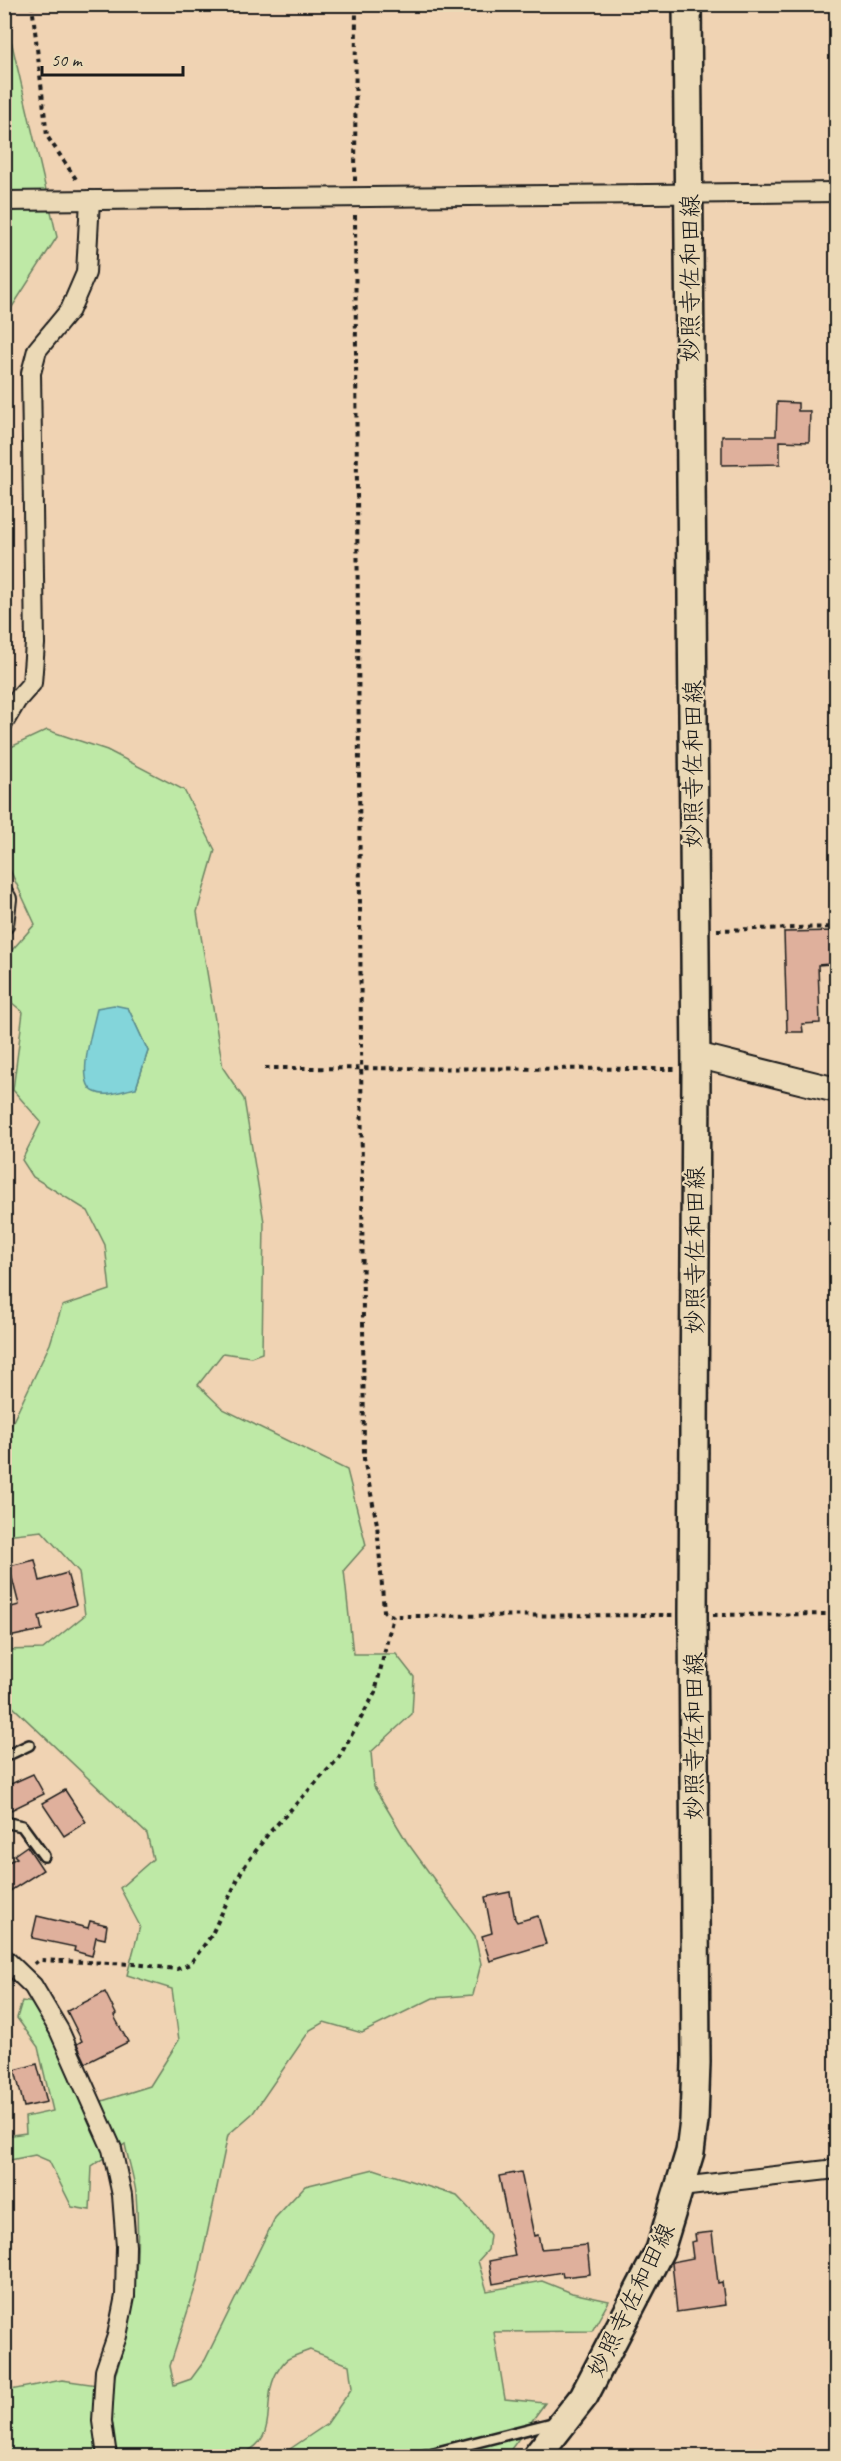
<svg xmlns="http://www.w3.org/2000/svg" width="841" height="2461" font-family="Caveat,'Klee One',sans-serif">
  <rect width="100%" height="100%" fill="#f0d3b3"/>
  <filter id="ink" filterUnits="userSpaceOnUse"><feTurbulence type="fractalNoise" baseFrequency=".0167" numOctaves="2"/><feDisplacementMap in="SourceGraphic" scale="12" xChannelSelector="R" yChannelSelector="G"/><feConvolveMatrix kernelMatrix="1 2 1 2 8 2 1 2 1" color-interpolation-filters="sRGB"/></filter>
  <g filter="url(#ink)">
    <g fill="#bee9a6" stroke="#6d8261" stroke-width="1.5" fill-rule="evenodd">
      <polygon points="4,10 57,237 5,318 4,318"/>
      <path d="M47,730L107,750L184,790L215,850L197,912L223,1068L244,1099L264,1222L262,1353L251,1357L223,1353L198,1385L223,1409L347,1470L366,1545L344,1570L353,1654H396L414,1677L412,1714L371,1752L374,1787L407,1842L475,1936L481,1964L473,1995L433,1998L362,2033L324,2022L310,2030L253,2113L228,2135L197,2282L170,2366L174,2385L191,2379L205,2360L275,2218L305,2186L374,2169L457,2196L480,2220L490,2235L488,2250L478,2261L487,2291L542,2281L572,2293L609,2301L592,2331L494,2332L505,2399L545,2403L506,2456H285L290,2449L327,2424L352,2388L349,2365L310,2350C303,2353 295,2355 288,2359C284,2361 282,2365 279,2369C257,2400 286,2442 235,2456H5V2391L62,2380L111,2387C134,2327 141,2258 136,2193C134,2177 128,2160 125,2144L92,2166L90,2210L72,2207L49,2161L35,2155L5,2161V2136L26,2133L25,2117L53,2111L38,2047L17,2018L22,2001L34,2003L64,2051L86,2106L150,2086L179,2040L172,1989L127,1975L140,1926L120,1888L153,1859L147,1834L11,1705L5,1680V1650L43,1649L85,1615L79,1572L42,1531L5,1535L4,1440L50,1344L62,1306L110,1290L105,1245L88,1211L33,1177L22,1160L41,1122L13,1090L23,1012L5,997V958L35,924L5,859V747H11ZM128,1008L148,1051L136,1088Z"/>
    </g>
    <path fill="#83d5da" stroke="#5a8b8e" stroke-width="1.5" d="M114,1005L128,1008L148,1051L136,1088C124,1090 107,1098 95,1092C74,1083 94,1026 97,1008Z"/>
    <g fill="#dfb09c" stroke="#1c1c1c" stroke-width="1.5">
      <polygon points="777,402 798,403 798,411 810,411 809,442 780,441 780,464 722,465 722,436 776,436"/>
      <polygon points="837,931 837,953 830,953 830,964 818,965 820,1023 802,1024 803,1032 787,1032 784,932"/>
      <polygon points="35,1560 40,1581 67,1573 76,1605 39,1616 42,1630 4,1638 4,1609 19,1605 9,1566"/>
      <polygon points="33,1774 44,1794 11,1810 4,1797 4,1787"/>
      <polygon points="65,1790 86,1822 64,1836 42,1803"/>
      <polygon points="27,1846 43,1870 4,1895 4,1864 17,1858 14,1855"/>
      <polygon points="510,1892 515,1919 517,1922 538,1916 546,1944 490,1961 482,1936 492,1933 485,1897"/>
      <polygon points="37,1916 88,1928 90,1921 107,1925 105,1939 96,1937 92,1956 74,1951 75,1947 32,1938"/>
      <polygon points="105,1992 116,2014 114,2016 128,2042 86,2063 77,2044 82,2041 67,2011"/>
      <polygon points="37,2064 47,2102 24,2107 15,2070"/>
      <polygon points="521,2172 534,2236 538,2235 541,2249 587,2245 590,2274 563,2277 562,2272 493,2284 489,2261 515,2256 499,2176"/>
      <polygon points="712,2232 718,2283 722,2282 725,2305 677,2312 672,2262 693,2258 691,2242 696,2241 695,2234"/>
    </g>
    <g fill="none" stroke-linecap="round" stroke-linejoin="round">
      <defs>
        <g id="service">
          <polyline points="4,1757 29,1745"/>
          <polyline points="4,1822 22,1826 44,1856"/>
          <polyline points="422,2456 556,2422"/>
        </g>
        <g id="minor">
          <polyline points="4,201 836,192"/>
          <polyline points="4,722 17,700 32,683 35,644 31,373 37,350 70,310 86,273 90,200"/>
          <polyline points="4,894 7,899 4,925"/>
          <polyline points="4,1958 33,1986 59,2030 112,2149 122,2195 126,2246 125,2296 117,2336 105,2371 102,2421 107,2456"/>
          <polyline points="681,2187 836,2169"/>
        </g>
        <polyline id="tertiary" points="696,1055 836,1090"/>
        <polyline id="secondary" points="537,2456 584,2396 660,2250 690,2152 694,2121 696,2062 693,1615 696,1071 687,4"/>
      </defs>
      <use href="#service" stroke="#1c1c1c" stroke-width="14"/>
      <use href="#minor" stroke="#1c1c1c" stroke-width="22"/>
      <use href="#tertiary" stroke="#1c1c1c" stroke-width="28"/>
      <use href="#secondary" stroke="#1c1c1c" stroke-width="32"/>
      <g stroke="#1c1c1c" stroke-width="4" stroke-dasharray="4.5 4.5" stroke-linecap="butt">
        <polyline points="32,4 47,136 78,182"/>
        <polyline points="355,181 356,4"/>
        <polyline points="355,215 364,1459 377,1524 384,1611 387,1614 393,1616 673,1615"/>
        <polyline points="717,930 836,927"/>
        <polyline points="265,1068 675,1069"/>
        <polyline points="713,1615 836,1614"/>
        <polyline points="34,1964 39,1960 133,1964 177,1969 190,1964 211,1936 242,1870 268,1834 338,1759 375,1693 393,1616"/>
      </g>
      <use href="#service" stroke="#ebd9b6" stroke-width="9"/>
      <use href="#minor" stroke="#ebd9b6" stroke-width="18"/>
      <use href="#tertiary" stroke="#ebd9b6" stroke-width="24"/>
      <use href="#secondary" stroke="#ebd9b6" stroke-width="27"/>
    </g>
  </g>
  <g text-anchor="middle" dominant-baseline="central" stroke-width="4.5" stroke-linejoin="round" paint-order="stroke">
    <g font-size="24" fill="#1c1c1c" stroke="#ebd9b6">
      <text transform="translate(690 278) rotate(-90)">妙照寺佐和田線</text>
      <text transform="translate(693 764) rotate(-90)">妙照寺佐和田線</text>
      <text transform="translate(695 1250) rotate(-90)">妙照寺佐和田線</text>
      <text transform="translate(694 1736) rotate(-90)">妙照寺佐和田線</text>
      <text transform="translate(631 2300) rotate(-64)">妙照寺佐和田線</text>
    </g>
  </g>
  <rect width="841" height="2461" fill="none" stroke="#ebd9b6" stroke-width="24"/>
  <rect x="12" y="12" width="817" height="2437" fill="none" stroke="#1c1c1c" stroke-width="2" filter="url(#ink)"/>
  <path d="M42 66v9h141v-9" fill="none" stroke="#1c1c1c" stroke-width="3"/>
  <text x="51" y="66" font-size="18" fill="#1c1c1c" stroke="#ebd9b6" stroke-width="4.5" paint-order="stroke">50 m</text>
</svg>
